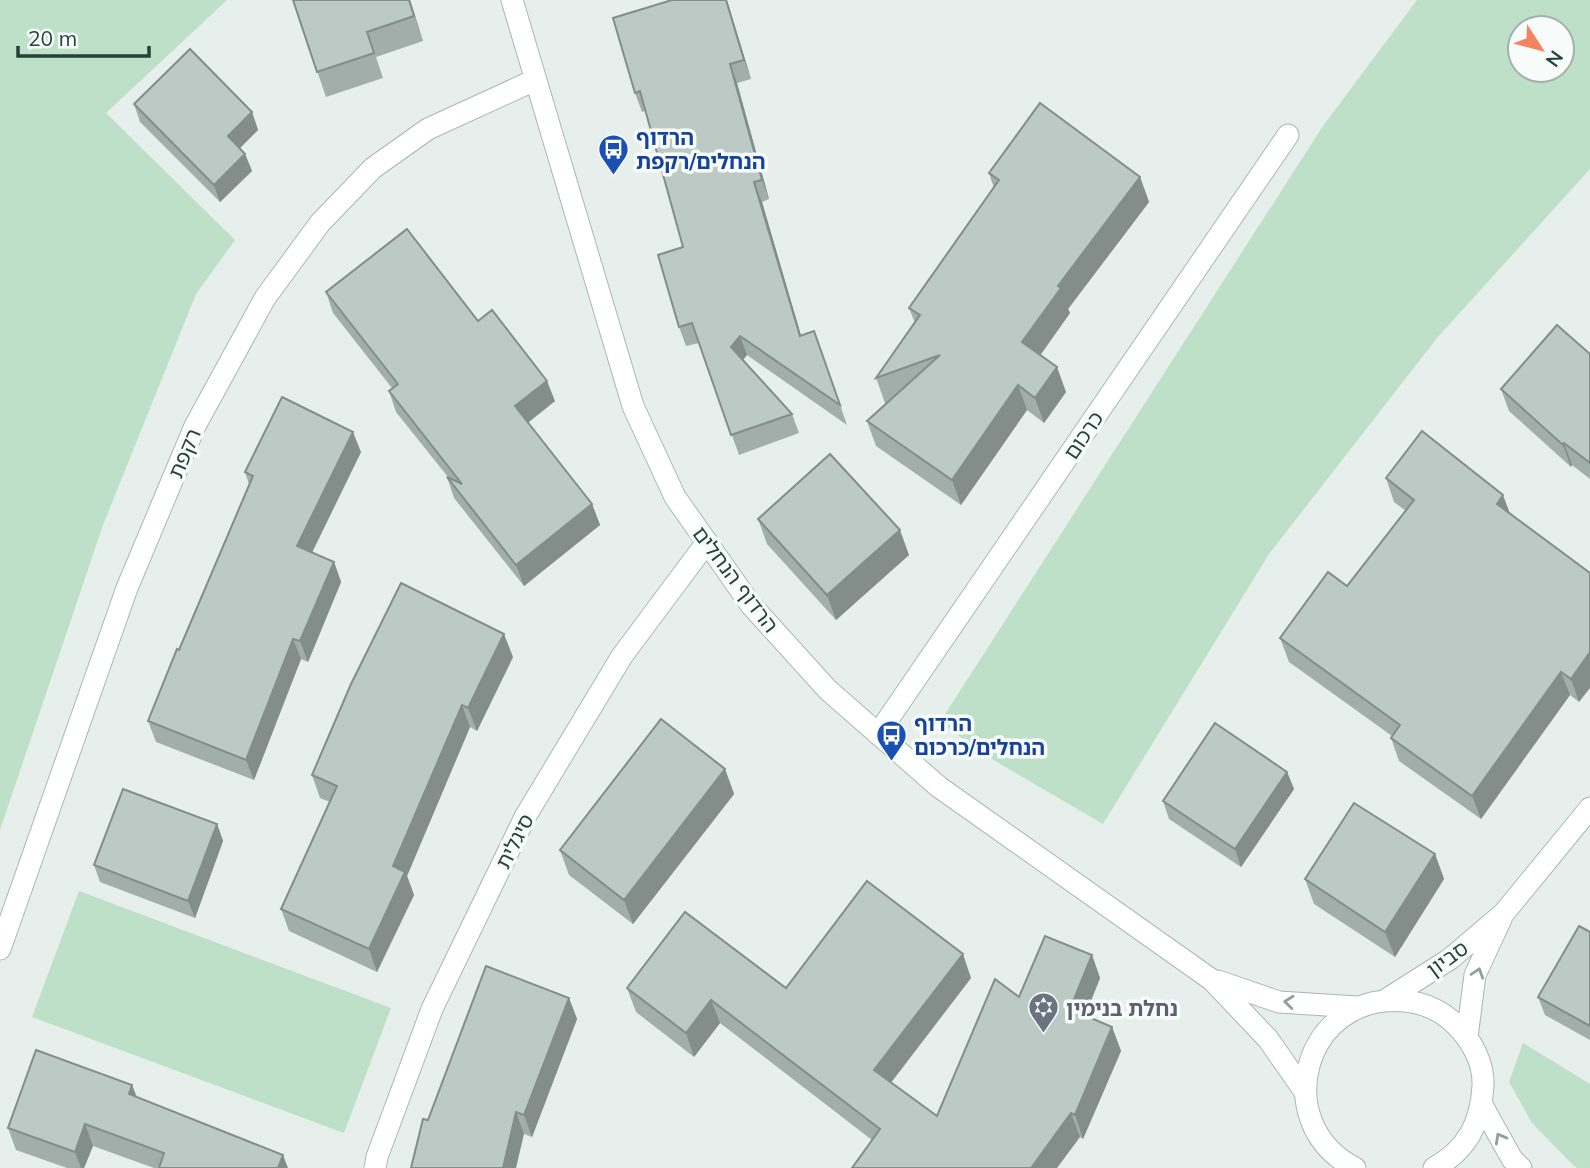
<svg xmlns="http://www.w3.org/2000/svg" width="1590" height="1168" font-family="Mulish,'Noto Sans Hebrew',sans-serif">
  <rect width="100%" height="100%" fill="#e6efeb"/>
  <g fill="#bfe0c8" fill-rule="evenodd">
    <polygon points="0,0 227,0 106,113 235,240 196,294 103,525 0,830"/>
    <path d="M1417,0H1590V169L1437,338L1269,554L1103,824L985,755L940,722L1323,126ZM1520,28H1562V70H1520Z"/>
    <polygon points="79,891 391,1008 344,1133 32,1017"/>
    <polygon points="1523,1043 1590,1084 1590,1168 1577,1168 1571,1163 1532,1123 1509,1082"/>
  </g>
  <g fill="none" stroke-linecap="round" stroke-linejoin="round">
    <defs>
      <g id="street">
        <polyline points="512,0 633,406 675,497 751,605 828,690 939,787 1212,980 1268,1039 1305,1092"/>
        <polyline points="878,734 1288,135"/>
        <polyline points="0,949 127,588 195,426 265,298 320,223 373,168 428,129 535,80"/>
        <polyline points="1218,981 1279,1002 1357,1007"/>
        <polyline points="1387,999 1450,959 1504,913 1590,808"/>
        <polyline points="1467,1037 1475,975 1501,919"/>
        <polyline points="1482,1105 1512,1159 1521,1168"/>
        <polyline points="375,1168 377,1157 432,1009 525,817 622,656 707,542"/>
        <path d="M1355,1168C1267,1123 1305,991 1405,1001C1424,1003 1442,1011 1456,1025C1472,1041 1484,1063 1483,1086C1481,1123 1467,1150 1434,1168"/>
      </g>
    </defs>
    <use href="#street" stroke="#a8b8b2" stroke-width="23"/>
    <use href="#street" stroke="#fff" stroke-width="21"/>
  </g>
  <g fill="#a1aea9">
    <polygon points="293,0 410,0 423,41 376,57 383,78 326,97"/>
    <polygon points="672,0 727,0 751,79 737,83 769,199 762,202 801,336 814,331 847,425 747,355 743,360 792,414 799,433 739,455 699,343 686,346 679,327 683,247 645,111 642,112 635,93"/>
    <polygon points="134,104 252,112 258,130 240,148 245,154 252,171 220,202 140,122"/>
    <polygon points="989,173 1140,177 1149,202 1068,309 1070,313 1040,355 1066,392 1044,423 1027,410 961,505 876,446 867,421 888,402 885,403 876,378 915,323 909,308 994,188"/>
    <polygon points="326,292 478,321 555,401 528,423 592,504 600,525 524,586 454,498 447,477 448,477 396,412 389,391 392,388 333,313"/>
    <polygon points="1590,354 1590,479 1572,465 1571,467 1509,411 1501,389"/>
    <polygon points="361,452 312,552 334,562 341,582 308,662 301,659 254,780 156,742 148,721 249,484 245,472"/>
    <polygon points="1386,478 1510,514 1590,573 1579,702 1570,695 1481,819 1399,761 1391,738 1392,736 1289,662 1280,638 1347,586 1406,511 1394,502"/>
    <polygon points="758,519 909,555 836,620 767,544"/>
    <polygon points="513,657 477,731 470,727 407,876 414,895 377,972 289,931 281,909 330,802 320,798 312,775"/>
    <polygon points="725,769 734,794 633,924 569,875 560,850"/>
    <polygon points="1287,772 1294,789 1241,867 1169,819 1163,801"/>
    <polygon points="217,824 223,841 195,918 100,882 94,865"/>
    <polygon points="1435,854 1444,879 1395,957 1314,904 1305,879"/>
    <polygon points="1590,932 1590,1040 1545,1015 1538,997"/>
    <polygon points="1092,955 1100,978 1085,1016 1112,1027 1121,1051 1083,1139 1080,1137 872,1140 720,1023 694,1057 636,1012 627,988 786,988 971,978 891,1083 937,1116 1019,997"/>
    <polygon points="569,998 577,1019 532,1137 524,1134 428,1120"/>
    <polygon points="132,1085 137,1097 288,1168 154,1168 93,1146 84,1168 67,1168 16,1150 8,1128"/>
  </g>
  <g fill="#838d89">
    <polygon points="409,0 410,0 423,41"/>
    <polygon points="726,0 728,4 751,79 744,60"/>
    <polygon points="730,64 737,83 769,199 762,180"/>
    <polygon points="252,112 258,130 234,154 228,136"/>
    <polygon points="245,154 252,171 220,202 214,185"/>
    <polygon points="1140,177 1149,202 1068,309 1070,313 1032,367 1022,342 1058,286"/>
    <polygon points="754,182 762,202 807,356 800,336"/>
    <polygon points="740,336 747,355 738,366 731,347"/>
    <polygon points="1057,367 1066,392 1044,423 1035,398"/>
    <polygon points="547,381 555,401 522,427 515,406"/>
    <polygon points="1018,385 1027,410 961,505 952,480"/>
    <polygon points="353,432 361,452 305,567 297,546"/>
    <polygon points="1564,443 1572,465 1571,467 1563,445"/>
    <polygon points="1503,495 1512,519 1497,504"/>
    <polygon points="592,504 600,525 524,586 516,565"/>
    <polygon points="900,530 909,555 836,620 827,595"/>
    <polygon points="334,562 341,582 308,662 300,641"/>
    <polygon points="504,634 513,657 477,731 468,708"/>
    <polygon points="293,639 301,659 254,780 246,760"/>
    <polygon points="1590,652 1590,688 1579,702 1571,679"/>
    <polygon points="1561,672 1570,695 1481,819 1472,796"/>
    <polygon points="462,705 470,727 407,876 414,895 377,972 369,949 393,866"/>
    <polygon points="725,769 734,794 633,924 624,900"/>
    <polygon points="1287,772 1294,789 1241,867 1235,849"/>
    <polygon points="217,824 223,841 195,918 188,901"/>
    <polygon points="1435,854 1444,879 1395,957 1385,932"/>
    <polygon points="963,954 971,978 882,1094 874,1070"/>
    <polygon points="1092,955 1100,978 1078,1033 1070,1009"/>
    <polygon points="569,998 577,1019 532,1137 524,1115"/>
    <polygon points="711,1000 720,1023 694,1057 686,1033"/>
    <polygon points="1112,1027 1121,1051 1083,1139 1075,1115"/>
    <polygon points="132,1085 140,1107 129,1094"/>
    <polygon points="516,1112 524,1134 516,1168 503,1168"/>
    <polygon points="1071,1113 1080,1137 1057,1168 1031,1168"/>
    <polygon points="85,1124 93,1146 84,1168 81,1168 75,1152"/>
    <polygon points="283,1155 288,1168 278,1168"/>
  </g>
  <g fill="#bbcac4" stroke="#838d89" stroke-width="2">
    <polygon points="293,0 409,0 414,16 367,32 374,53 317,72"/>
    <polygon points="672,0 726,0 744,60 730,64 762,180 754,182 800,336 814,331 840,405 740,336 731,347 792,414 731,435 692,323 679,327 658,255 683,247 640,91 635,93 613,18"/>
    <polygon points="190,49 252,112 228,136 245,154 214,185 134,104"/>
    <polygon points="1040,103 1140,177 1058,286 1061,288 1022,342 1057,367 1035,398 1018,385 952,480 867,421 940,355 876,378 920,315 909,308 999,180 989,173"/>
    <polygon points="407,229 478,321 492,310 547,381 515,406 592,504 516,565 447,477 462,484 389,391 398,384 326,292"/>
    <polygon points="1557,325 1590,354 1590,463 1564,443 1563,445 1501,389"/>
    <polygon points="282,397 353,432 297,546 334,562 300,641 293,639 246,760 148,721 177,649 179,650 253,476 245,472"/>
    <polygon points="1422,431 1503,495 1497,504 1590,573 1590,652 1571,679 1561,672 1472,796 1391,738 1400,725 1280,638 1328,572 1347,586 1414,500 1386,478"/>
    <polygon points="830,454 900,530 827,595 758,519"/>
    <polygon points="401,583 504,634 468,708 462,705 393,866 405,872 369,949 281,909 337,786 312,775 351,684"/>
    <polygon points="661,719 725,769 624,900 560,850"/>
    <polygon points="1215,723 1287,772 1235,849 1163,801"/>
    <polygon points="123,789 217,824 188,901 94,865"/>
    <polygon points="1354,803 1435,854 1385,932 1305,879"/>
    <polygon points="867,881 963,954 874,1070 937,1116 995,979 1019,997 1045,936 1092,955 1070,1009 1112,1027 1075,1115 1071,1113 1031,1168 852,1168 880,1129 711,1000 686,1033 627,988 685,912 786,988"/>
    <polygon points="1579,926 1590,932 1590,1026 1538,997"/>
    <polygon points="486,966 569,998 524,1115 516,1112 503,1168 411,1168 423,1119 428,1120"/>
    <polygon points="36,1050 132,1085 129,1094 283,1155 278,1168 159,1168 164,1153 85,1124 75,1152 8,1128"/>
  </g>
  <defs><path id="oneway-chevron" d="M-2-3.5L2.5 0L-2 3.5" fill="none" stroke-width="1.6" stroke-linecap="round" stroke-linejoin="round" transform="scale(1.75)"/></defs>
  <g stroke="#92a09c">
    <use href="#oneway-chevron" transform="translate(1478 973) rotate(-72)"/>
    <use href="#oneway-chevron" transform="translate(1289 1002) rotate(-174)"/>
    <use href="#oneway-chevron" transform="translate(1500 1138) rotate(-119)"/>
  </g>
  <defs>
    <symbol id="bus-pin" viewBox="-11 -11 22 30"><path d="M0 17L-7.5 6A9.5 9.5 0 1 1 7.5 6Z" fill="#1a4fb4" stroke="#f7fbf9"/><path d="M-5-6H5V4H4V6H2V4H-2V6H-4V4H-5ZM-3.5-4V0h7V-4ZM-3.5 1.2v1.5H-2V1.2ZM2 1.2v1.5H3.5V1.2Z" fill="#fff"/></symbol>
    <symbol id="synagogue-pin" viewBox="-11 -11 22 30"><path d="M0 17L-7.5 6A9.5 9.5 0 1 1 7.5 6Z" fill="#6b7280" stroke="#f7fbf9"/><path d="M0-6.5L5.6 3.2H-5.6ZM0 6.5L5.6-3.2H-5.6Z" fill="#fff"/></symbol>
  </defs>
  <g fill-rule="evenodd">
    <use href="#bus-pin" x="596" y="132" width="35" height="47"/>
    <use href="#bus-pin" x="874" y="718" width="35" height="47"/>
    <use href="#synagogue-pin" x="1026" y="990" width="35" height="47"/>
  </g>
  <g text-anchor="middle" dominant-baseline="central" stroke-width="7" stroke-linejoin="round" paint-order="stroke">
    <g font-size="21" font-weight="bold" fill="#164399" stroke="#f7fbf9" text-anchor="start">
      <text x="636" y="137">הרדוף<tspan x="636" dy="24">הנחלים/רקפת</tspan></text>
      <text x="914" y="723">הרדוף<tspan x="914" dy="24">הנחלים/כרכום</tspan></text>
    </g>
    <g font-size="21" fill="#24423a" stroke="#f7fbf9">
      <text transform="translate(1083 435) rotate(-56)">כרכום</text>
      <text transform="translate(184 453) rotate(-67)">רקפת</text>
      <text transform="translate(736 579) rotate(53)">הרדוף הנחלים</text>
      <text transform="translate(514 841) rotate(-63)">סיגלית</text>
      <text transform="translate(1447 958) rotate(-36)">סביון</text>
    </g>
    <g font-size="21" font-weight="bold" fill="#5b616d" stroke="#f7fbf9" text-anchor="start">
      <text x="1066" y="1008">נחלת בנימין</text>
    </g>
  </g>
  <g transform="translate(1541 49) rotate(126)"><circle r="33" fill="#f7fbf9" stroke="#a3b1ad" stroke-width="2"/>
  <path d="M0-5L12 26L0 18L-12 26Z" fill="#f4845f"/>
  <text y="-10" font-size="19" font-weight="bold" text-anchor="middle" fill="#24423a">N</text>
  </g>
  <path d="M18 46v10h131v-10" fill="none" stroke="#24423a" stroke-width="3.5"/>
  <text x="28" y="46" font-size="21" fill="#24423a" stroke="#f7fbf9" stroke-width="5" paint-order="stroke">20 m</text>
</svg>
